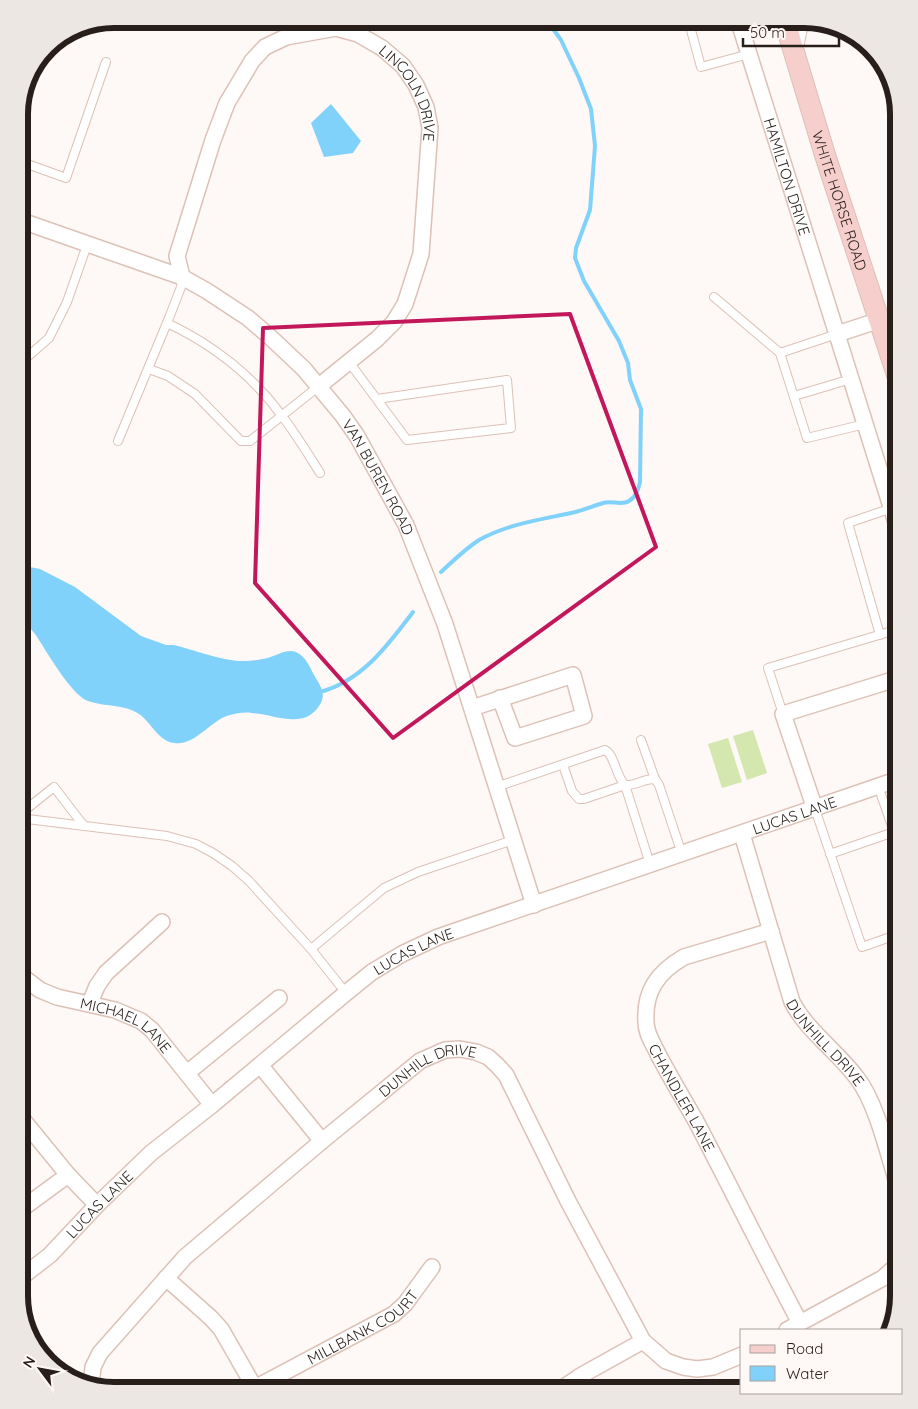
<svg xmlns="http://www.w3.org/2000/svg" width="918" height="1409" font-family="Quicksand,sans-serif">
  <rect width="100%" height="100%" fill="#fef8f6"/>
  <g fill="#d3e7af">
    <polygon points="753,730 767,773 747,780 733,736"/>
    <polygon points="728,738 742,782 722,788 708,744"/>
  </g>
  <g fill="#81d2fa">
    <polygon points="331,104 361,141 353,153 324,157 311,123"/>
    <path d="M19,565L40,569L75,587L141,636L166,645H174C194,650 225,662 245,661C251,661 257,660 263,659C274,658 285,648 296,652C306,657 310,667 314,675C321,687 327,694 319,706C304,730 274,714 252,713C245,712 237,713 230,715C210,720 196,746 174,743C158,741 151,722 139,714C124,704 105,707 88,701C71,695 46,650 35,634L30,628L19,622Z"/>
  </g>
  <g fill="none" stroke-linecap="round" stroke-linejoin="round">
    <g stroke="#81d2fa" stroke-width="4">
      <path d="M441,572C453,561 465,549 479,540C508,524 539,520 571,513C581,511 593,506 603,503C612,500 621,506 629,501C636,497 638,490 640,482L641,409L630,380L628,363L619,341L584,281L575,258L576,248L590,210L595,146L591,109L579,78L561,40L546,19"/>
      <path d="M320,692C362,681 388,645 413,612"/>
    </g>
    <defs>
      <g id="lane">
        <polyline points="688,19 701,67 749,54"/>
        <polyline points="799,48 805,19"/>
        <polyline points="19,161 66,178 106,62"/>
        <polyline points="714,297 780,353 807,438 865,424"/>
        <polyline points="880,320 899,314"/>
        <path d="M167,323C212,344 253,376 282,416C296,434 308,454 320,473"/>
        <polyline points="780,353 837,334"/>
        <polyline points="19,360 25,359 49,338 67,302 87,245"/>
        <polyline points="349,362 407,440 511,428 507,380 377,399"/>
        <polyline points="149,369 168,376 195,394 241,441 250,441 319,386"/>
        <path d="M19,387C24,378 25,370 25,359"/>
        <polyline points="794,396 851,379"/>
        <polyline points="118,441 169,318 181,287 182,277"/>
        <polyline points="880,635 848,523 892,508"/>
        <polyline points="783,714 768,668 899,629"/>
        <polyline points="641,740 655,779"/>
        <polyline points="563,765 572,791 579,799 584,799 625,785 650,864"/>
        <polyline points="878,786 899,846"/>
        <path d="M496,787L605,750C615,755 615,775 625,785C636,786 645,778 655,779L659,785L682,854"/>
        <polyline points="815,809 862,947 899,934"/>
        <polyline points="19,815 54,787 84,826"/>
        <polyline points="19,818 167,836 196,844 213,853 232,866 249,881 311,949 346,993"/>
        <polyline points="830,854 894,832"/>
        <polyline points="311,949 384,888 418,872 513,840"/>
      </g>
      <g id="street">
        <path id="s1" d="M738,19L899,532"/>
        <path id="s2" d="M19,220L182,277L207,291L248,318L269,336L304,369L343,416L357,436L406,525L445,624L534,905"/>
        <path id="s3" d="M182,277L177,256L213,140L227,103L252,61L265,47L286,37L336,28L358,34L382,48L403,66L416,85L426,107L430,128L421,254L405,304L394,322L377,339L319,386"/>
        <polyline points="837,334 880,320"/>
        <polyline points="472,708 573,675 584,716 515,738 500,698"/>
        <polyline points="815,809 783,714 899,678"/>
        <path id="s4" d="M742,834L792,1002C808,1032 837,1051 857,1078C877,1103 889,1158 899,1189"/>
        <path id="s5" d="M771,931L684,957C658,972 644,991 646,1022C646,1034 653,1043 658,1054C670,1077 684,1100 697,1123C732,1190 765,1257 800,1323"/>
        <path id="s6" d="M19,974L40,990L57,997L115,1010L141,1021L152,1030L212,1105"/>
        <polyline points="90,1003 97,986 106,973 162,922"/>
        <polyline points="260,1065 322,1141"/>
        <polyline points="187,1073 279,998"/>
        <polyline points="19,1115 68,1175 97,1205"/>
        <polyline points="19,1211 68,1175"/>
        <polyline points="166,1278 211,1318 221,1329 256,1390"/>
        <path id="s7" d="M19,1279L50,1255L97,1205L151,1153L212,1105L346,993L372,972L402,954L438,937L899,779"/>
        <polyline points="787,1330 883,1278 894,1268 899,1259"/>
        <path id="s8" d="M91,1385L93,1367L100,1353L185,1257L322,1141L420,1061L445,1050L460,1049L476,1052L488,1057L497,1065L506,1075L568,1201L643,1341L666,1361L683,1367L697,1369L713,1367L742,1355"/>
        <path id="s9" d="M255,1388L394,1314L405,1304L432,1267"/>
        <polyline points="560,1390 582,1375 643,1341"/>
      </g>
      <g id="secondary">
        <path id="s10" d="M784,19L825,155L899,381"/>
      </g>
    </defs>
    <use href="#lane" stroke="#ddc1b6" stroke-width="10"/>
    <use href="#street" stroke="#ddc1b6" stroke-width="18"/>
    <use href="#secondary" stroke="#ddc1b6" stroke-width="22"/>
    <use href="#lane" stroke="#fff" stroke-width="8"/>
    <use href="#street" stroke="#fff" stroke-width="15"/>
    <use href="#secondary" stroke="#f6cfcd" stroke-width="20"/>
  </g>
  <path fill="none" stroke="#c2185b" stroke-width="4" stroke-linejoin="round" d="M570,314L656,547L393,738L255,583L263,328Z"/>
  <g text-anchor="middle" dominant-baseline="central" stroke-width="4" stroke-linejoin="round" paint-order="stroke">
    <g font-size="15" fill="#281e1a" stroke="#fef8f6">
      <text stroke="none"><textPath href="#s3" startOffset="430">LINCOLN DRIVE</textPath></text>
      <text stroke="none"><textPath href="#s1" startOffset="165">HAMILTON DRIVE</textPath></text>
      <text stroke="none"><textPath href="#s10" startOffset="190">WHITE HORSE ROAD</textPath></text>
      <text stroke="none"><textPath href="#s2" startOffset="458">VAN BUREN ROAD</textPath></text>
      <text stroke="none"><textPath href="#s7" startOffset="920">LUCAS LANE</textPath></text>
      <text stroke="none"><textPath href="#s7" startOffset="515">LUCAS LANE</textPath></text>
      <text stroke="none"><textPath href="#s6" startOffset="121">MICHAEL LANE</textPath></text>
      <text stroke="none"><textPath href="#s4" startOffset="228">DUNHILL DRIVE</textPath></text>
      <text stroke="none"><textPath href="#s8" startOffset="472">DUNHILL DRIVE</textPath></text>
      <text stroke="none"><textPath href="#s5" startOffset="255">CHANDLER LANE</textPath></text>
      <text stroke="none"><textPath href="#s7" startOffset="110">LUCAS LANE</textPath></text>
      <text stroke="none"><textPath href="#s9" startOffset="124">MILLBANK COURT</textPath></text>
    </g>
  </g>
  <path d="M0 0H918V1409H0ZM114 28H804A86 86 0 0 1 890 114V1296A86 86 0 0 1 804 1382H114A86 86 0 0 1 28 1296V114A86 86 0 0 1 114 28Z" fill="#ede7e4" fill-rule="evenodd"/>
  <path fill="none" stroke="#281e1a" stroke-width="6" d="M114 28H804A86 86 0 0 1 890 114V1296A86 86 0 0 1 804 1382H114A86 86 0 0 1 28 1296V114A86 86 0 0 1 114 28Z"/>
  <rect x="740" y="1329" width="162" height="65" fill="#fef8f6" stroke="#a8a19e"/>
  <rect x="750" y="1345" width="25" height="8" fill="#f6cfcd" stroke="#a8a19e"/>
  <text x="786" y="1354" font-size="15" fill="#281e1a">Road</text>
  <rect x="750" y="1366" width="25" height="15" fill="#81d2fa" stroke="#a8a19e"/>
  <text x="786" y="1379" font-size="15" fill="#281e1a">Water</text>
  <g transform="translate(40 1369) rotate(302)" stroke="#fef8f6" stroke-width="4" paint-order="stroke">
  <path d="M0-4L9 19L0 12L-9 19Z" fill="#281e1a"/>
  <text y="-8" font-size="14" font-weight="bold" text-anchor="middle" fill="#281e1a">N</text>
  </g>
  <path d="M743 38v8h96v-8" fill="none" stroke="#281e1a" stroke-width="2.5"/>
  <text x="750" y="38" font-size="15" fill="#281e1a" stroke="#fef8f6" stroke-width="4" paint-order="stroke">50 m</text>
</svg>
